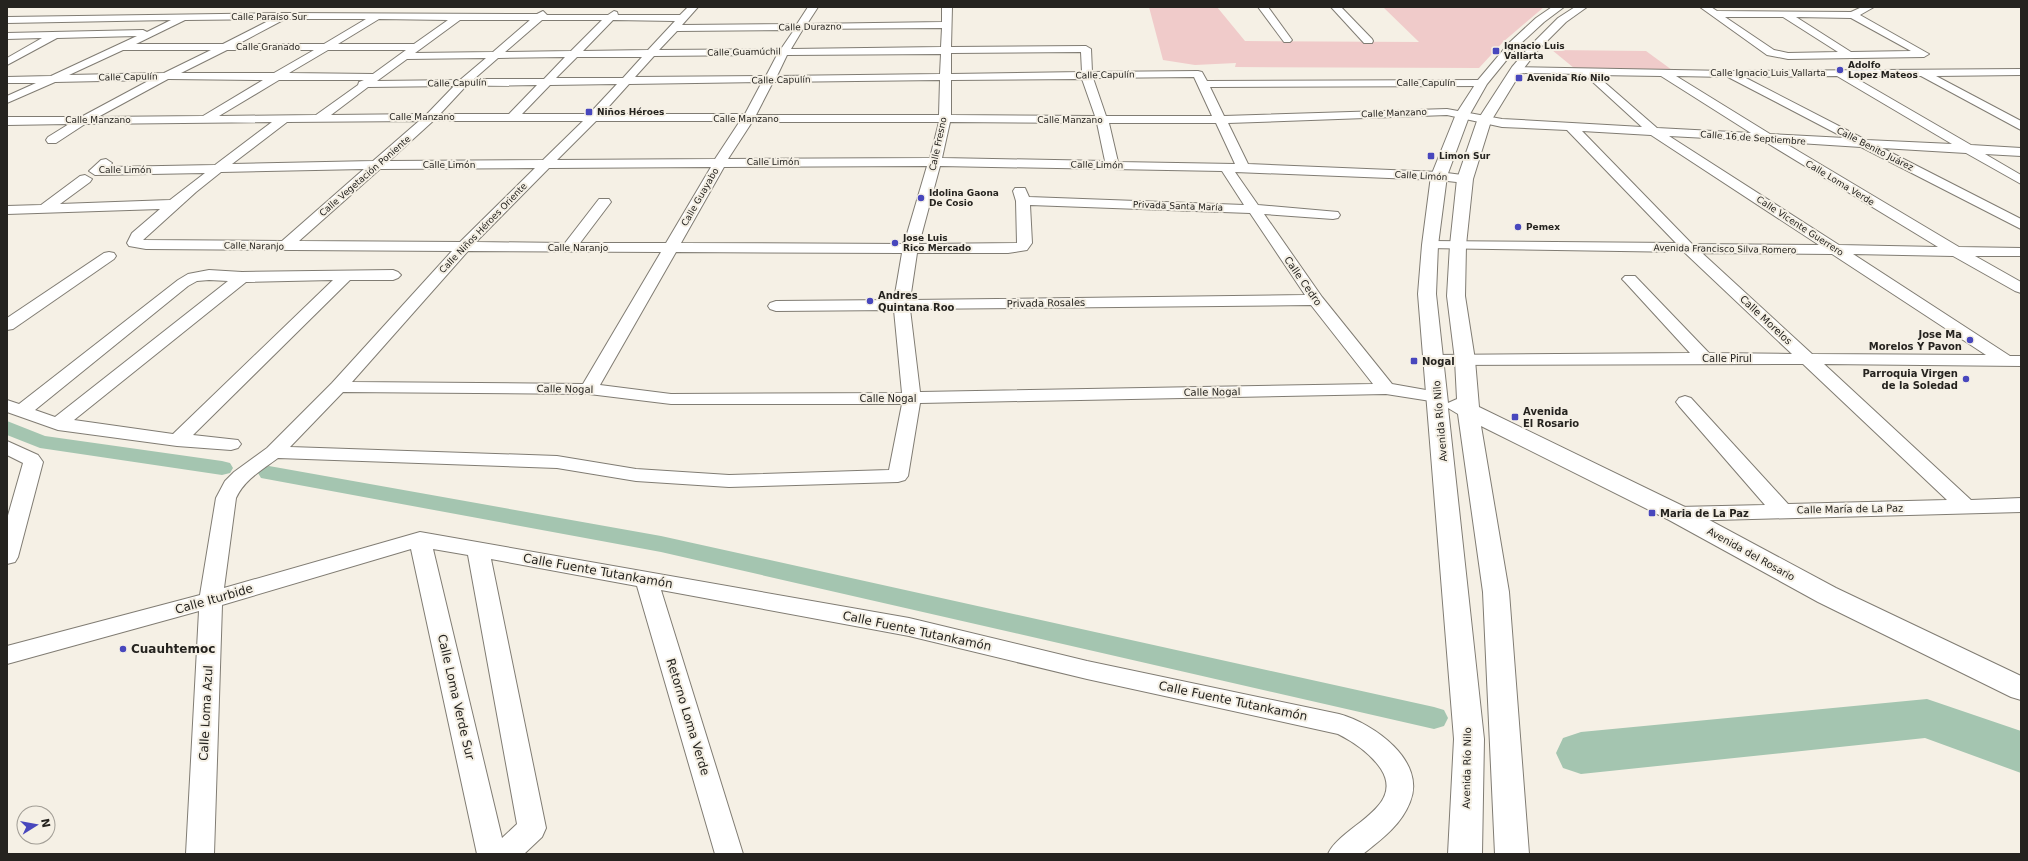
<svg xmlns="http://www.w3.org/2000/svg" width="2028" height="861" font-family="'DejaVu Sans',sans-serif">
  <rect width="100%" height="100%" fill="#f5f0e5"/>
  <g fill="#f0cbca">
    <polygon points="1149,7 1217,7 1245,41 1419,42 1383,7 1544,7 1503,42 1479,68 1235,67 1236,63 1195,65 1163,60"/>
    <polygon points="1552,50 1646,51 1672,70 1574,68"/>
  </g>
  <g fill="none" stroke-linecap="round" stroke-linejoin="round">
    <g fill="#a4c5b0" fill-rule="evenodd">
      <polygon points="7,421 45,436 222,461 230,463 233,468 230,473 222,475 40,448 7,435"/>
      <polygon points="269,466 661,536 1434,707 1444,710 1448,718 1444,726 1434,729 661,552 261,478 258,473 261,468"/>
    </g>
    <polygon fill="#a4c5b0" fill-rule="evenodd" points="1927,699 2021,731 2021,773 1925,738 1581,774 1563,768 1556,753 1563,738 1581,732"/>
    <defs>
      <g id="street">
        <path d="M688,7H698L682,25L797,24L808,7H818L807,24L942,22V7H952L951,47L1086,46L1091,49L1092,72L1198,71L1202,72L1207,81L1482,80L1487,83L1482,86L1210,87L1224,116L1447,109L1502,119L1642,127L1584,74L1516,73L1511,70L1516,67L1729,71L2021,69V75L1936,76L2021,121V130L1921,76H1852L1971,145L2021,148V156L1985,154L2021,175V184L1966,153L1882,148L2021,219V229L1861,147L1783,142L1959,247L2021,248V256H1975L2021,282V293L2015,291L1953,256L1853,254L2010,356H2021V366L1824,364L1971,500L2021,498V512L1678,521L1671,519L1668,514L1671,509L1678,507L1765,505L1679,406L1676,402L1679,398L1685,396L1691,398L1788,504L1947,500L1803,364L1434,365L1428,364L1425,360L1428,356L1434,355L1690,353L1625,282L1622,279L1625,276H1635L1709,353L1792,354L1684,252L1425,248L1423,245L1425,242L1430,241L1676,243L1567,130L1502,127L1447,115L1228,123L1248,164L1439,172L1470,176L1472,179L1470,182L1465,183L1439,180L1235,172L1258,205L1338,212L1340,215L1338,218L1333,219L1264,214L1322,297L1392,384L1443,393L1446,397L1443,401L1437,402L1386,394L920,403L908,476L905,480L898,482L729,487L636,481L557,468L278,458C262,470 245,479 236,498L224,588L420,532L909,618L1087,661L1339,714C1373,723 1427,761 1410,802C1401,825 1382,839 1363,854H1328C1340,826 1406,808 1381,769C1371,754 1354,742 1338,734L1087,679L909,636L661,590L743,854H715L637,586L491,559L546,828L542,837L524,854H477L411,549L222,605L214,854H186L199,611L7,664V646L200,595L216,498L225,481L234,472L267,448L332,383L452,251L146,249L129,246L127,243L132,233L160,209L7,214V206L41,205L80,176L85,175L92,179L90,182L60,204L170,200L205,173L95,175L89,171L101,160L106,159L112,163L109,167L215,165L272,122L85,124L56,143H48L46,140L48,137L69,124L7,125V117H81L150,80L55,82L7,103V96L36,83H7V77L51,76L137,36L57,38L7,65V58L42,38L7,39V33L143,30L147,32L171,20L7,23V17L283,13L537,14L543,11L547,15H608L614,11L617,12L618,15H680ZM272,19L223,44H136L185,20ZM285,19H366L324,44H238ZM379,19L448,20L414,44H338ZM460,20H530L493,52L415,53ZM542,20H602L571,51L505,52ZM613,20L675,21L648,50L583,51ZM942,28L941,47L791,49L803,29ZM794,30L781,49L659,50L677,31ZM123,50H211L164,73L69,75ZM227,50H314L274,73H181ZM328,50H406L373,74L289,73ZM1081,52L1082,72L951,74V53ZM941,54L940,74L777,76L787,55ZM777,55L766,76L635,77L654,56ZM565,57L544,79H474L498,58ZM577,57H642L623,78H556ZM486,58L460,80L377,81L407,59ZM1596,75L1661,76L1751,133L1657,128ZM1676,76L1728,77L1845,138L1770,134ZM1837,76L1952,144L1866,140L1744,77ZM1194,77L1212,116H1106L1093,78ZM168,79H169L263,80L203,116L98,117ZM1082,79L1095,116L951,115V80ZM279,80H364L359,82L358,85L316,115L219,116ZM940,80L939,115H756L773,82ZM762,82L745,114H602L629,84ZM617,84L589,114H522L550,85ZM537,85L509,114H440L466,86ZM454,86L427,114L331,115L368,87ZM419,121L373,161L232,164L287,122ZM433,121H583L543,160L389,161ZM596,121H740L715,159L557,160ZM752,122H939L930,158L728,159ZM950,122L1097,123L1105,161L942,158ZM1109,123H1216L1235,164L1118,162ZM1582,131L1651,135L1819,245L1692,244ZM1669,136L1764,141L1938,247L1839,245ZM927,166L904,244L681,243L724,167ZM940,166L1222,171L1244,205L1029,197L1025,188H1015L1013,191L1016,201L1017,243L919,244ZM711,167L666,243H580L611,202L609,199H599L565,243L476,242L549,168ZM535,168L460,242L299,241L380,169ZM364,169L282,241L143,240L196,192L221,172ZM1030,205L1250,213L1305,295L910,300L917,253H1008L1027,250L1032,243ZM468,251L661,252L583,384L352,382ZM676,252L902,253L894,300L776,301L770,303L768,306L770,309L776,311L894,310L902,393L671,394L600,385ZM1702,253L1832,254L1986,355L1812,354ZM1311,305L1373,384L920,392L910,309ZM343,392L589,394L671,404H902L889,470L729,475L636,469L557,456L290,447ZM433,549L468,555L517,824L502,838Z"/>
        <polygon points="1258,7 1268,7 1292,40 1290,42 1284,42"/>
        <polygon points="1331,7 1341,7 1372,39 1373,41 1372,43 1364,43"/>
        <path d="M1700,7H1711L1717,11L1851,12L1862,7H1874L1860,15L1929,54L1924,57L1788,59L1767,55ZM1725,17H1783L1838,52L1788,53L1774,50ZM1796,17L1851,18L1911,51L1851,52Z"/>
        <polygon points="109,252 114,253 116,256 114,259 13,329 7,330 7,318 104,253"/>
        <path d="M209,270L242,272L393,270L398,272L401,275L398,278L393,280H350L193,435L238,440L241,444L238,448L231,450L177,446L58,430L7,412V400L19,404L178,280L188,274ZM209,280L228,281L55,417L35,410L188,286L197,281ZM333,280L173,434L74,420L246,282Z"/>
        <polygon points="7,441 38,455 43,462 18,557 15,562 7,564 7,519 23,463 7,455"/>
      </g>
      <polygon id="secondary" points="1552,7 1564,7 1544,22 1518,46 1487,84 1470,114 1447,176 1438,245 1436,294 1448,403 1457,399 1455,360 1447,296 1450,245 1457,179 1477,121 1512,67 1530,46 1558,18 1575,7 1587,7 1566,22 1538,50 1521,72 1491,121 1473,179 1466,245 1465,296 1475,360 1479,407 1687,508 1836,588 2021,676 2021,700 2011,697 1818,602 1669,520 1481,426 1509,592 1529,854 1495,854 1483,592 1458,414 1448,408 1484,739 1482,854 1448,854 1454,739 1418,294 1422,245 1431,176 1456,114 1478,80 1510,42 1536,18"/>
    </defs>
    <use href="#street" stroke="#807c73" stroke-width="2"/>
    <use href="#secondary" stroke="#807c73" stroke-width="2"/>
    <use href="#street" fill="#fff" fill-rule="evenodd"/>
    <use href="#secondary" fill="#fff" fill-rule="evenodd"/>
  </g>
  <g fill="#4847bd" stroke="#f5f0e5" stroke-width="1.5">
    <rect x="1492" y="47" width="8" height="8" rx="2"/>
    <circle cx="1840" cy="70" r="4"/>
    <rect x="1515" y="74" width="8" height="8" rx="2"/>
    <rect x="585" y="108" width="8" height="8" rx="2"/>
    <rect x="1427" y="152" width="8" height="8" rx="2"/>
    <circle cx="921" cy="198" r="4"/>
    <circle cx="1518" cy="227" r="4"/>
    <circle cx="895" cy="243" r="4"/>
    <circle cx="870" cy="301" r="4"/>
    <circle cx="1970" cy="340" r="4"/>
    <rect x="1410" y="357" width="8" height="8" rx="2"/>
    <circle cx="1966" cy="379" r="4"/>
    <rect x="1511" y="413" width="8" height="8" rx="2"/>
    <rect x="1648" y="509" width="8" height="8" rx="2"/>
    <circle cx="123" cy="649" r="4"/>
  </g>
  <g text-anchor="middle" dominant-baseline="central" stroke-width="4" stroke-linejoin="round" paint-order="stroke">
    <g font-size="9" fill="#25231f" stroke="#f5f0e5">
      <text x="269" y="17">Calle Paraíso Sur</text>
      <text transform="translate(810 27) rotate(-1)">Calle Durazno</text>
      <text x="268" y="47">Calle Granado</text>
      <text transform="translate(744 52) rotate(-1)">Calle Guamúchil</text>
      <text x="1768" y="73">Calle Ignacio Luis Vallarta</text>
      <text transform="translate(1105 75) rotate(-1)">Calle Capulín</text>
      <text transform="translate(128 77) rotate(-1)">Calle Capulín</text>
      <text transform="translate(781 80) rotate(-1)">Calle Capulín</text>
      <text transform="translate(457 83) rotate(-1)">Calle Capulín</text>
      <text x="1426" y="83">Calle Capulín</text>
      <text transform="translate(1394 113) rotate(-2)">Calle Manzano</text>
      <text x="422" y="117">Calle Manzano</text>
      <text x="746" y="119">Calle Manzano</text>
      <text x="98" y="120">Calle Manzano</text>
      <text x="1070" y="120">Calle Manzano</text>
      <text transform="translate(1753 138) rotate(4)">Calle 16 de Septiembre</text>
      <text transform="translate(938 144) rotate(-78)">Calle Fresno</text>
      <text transform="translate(1875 149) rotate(27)">Calle Benito Juárez</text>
      <text x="773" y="162">Calle Limón</text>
      <text x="449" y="165">Calle Limón</text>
      <text transform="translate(1097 165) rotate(1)">Calle Limón</text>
      <text x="125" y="170">Calle Limón</text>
      <text transform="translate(365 176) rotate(-41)">Calle Vegetación Poniente</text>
      <text transform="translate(1421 176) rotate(3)">Calle Limón</text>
      <text transform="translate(1840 183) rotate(31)">Calle Loma Verde</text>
      <text transform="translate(700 197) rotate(-60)">Calle Guayabo</text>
      <text transform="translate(1178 206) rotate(2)">Privada Santa María</text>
      <text transform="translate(1800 226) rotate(33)">Calle Vicente Guerrero</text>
      <text transform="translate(483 228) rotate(-46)">Calle Niños Héroes Oriente</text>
      <text transform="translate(254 246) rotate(1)">Calle Naranjo</text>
      <text x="578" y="248">Calle Naranjo</text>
      <text transform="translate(1725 249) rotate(1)">Avenida Francisco Silva Romero</text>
    </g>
    <g font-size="9" font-weight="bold" fill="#25231f" stroke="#f5f0e5" text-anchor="start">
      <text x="1504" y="46">Ignacio Luis<tspan x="1504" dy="10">Vallarta</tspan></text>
      <text x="1848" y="65">Adolfo<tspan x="1848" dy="10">Lopez Mateos</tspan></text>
      <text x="1527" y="78">Avenida Río Nilo</text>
      <text x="597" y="112">Niños Héroes</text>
      <text x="1439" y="156">Limon Sur</text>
      <text x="929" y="193">Idolina Gaona<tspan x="929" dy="10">De Cosio</tspan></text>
      <text x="1526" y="227">Pemex</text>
      <text x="903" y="238">Jose Luis<tspan x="903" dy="10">Rico Mercado</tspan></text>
    </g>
    <g font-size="10" fill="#25231f" stroke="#f5f0e5">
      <text transform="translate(1303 281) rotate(55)">Calle Cedro</text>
      <text transform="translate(1046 303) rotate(-1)">Privada Rosales</text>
      <text transform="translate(1766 320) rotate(43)">Calle Morelos</text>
      <text x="1727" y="358">Calle Pirul</text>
      <text transform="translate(565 389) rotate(1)">Calle Nogal</text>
      <text transform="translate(1212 392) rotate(-1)">Calle Nogal</text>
      <text x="888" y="398">Calle Nogal</text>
      <text transform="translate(1440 421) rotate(-95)">Avenida Río Nilo</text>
      <text transform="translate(1850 509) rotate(-1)">Calle María de La Paz</text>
      <text transform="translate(1751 554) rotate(29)">Avenida del Rosario</text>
      <text transform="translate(1467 768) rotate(-89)">Avenida Río Nilo</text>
    </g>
    <g font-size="10" font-weight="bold" fill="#25231f" stroke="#f5f0e5" text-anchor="start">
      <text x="878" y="295">Andres<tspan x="878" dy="12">Quintana Roo</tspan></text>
      <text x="1962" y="334" text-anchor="end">Jose Ma<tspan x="1962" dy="12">Morelos Y Pavon</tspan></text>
      <text x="1422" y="361">Nogal</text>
      <text x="1958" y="373" text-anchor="end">Parroquia Virgen<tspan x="1958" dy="12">de la Soledad</tspan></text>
      <text x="1523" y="411">Avenida<tspan x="1523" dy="12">El Rosario</tspan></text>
      <text x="1660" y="513">Maria de La Paz</text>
    </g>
    <g font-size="12" fill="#25231f" stroke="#f5f0e5">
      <text transform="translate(598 571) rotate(10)">Calle Fuente Tutankamón</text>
      <text transform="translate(214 599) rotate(-16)">Calle Iturbide</text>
      <text transform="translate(917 631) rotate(12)">Calle Fuente Tutankamón</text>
      <text transform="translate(456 697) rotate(77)">Calle Loma Verde Sur</text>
      <text transform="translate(1233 701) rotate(12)">Calle Fuente Tutankamón</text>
      <text transform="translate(206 713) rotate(-87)">Calle Loma Azul</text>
      <text transform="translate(688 717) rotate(73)">Retorno Loma Verde</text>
    </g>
    <g font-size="12" font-weight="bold" fill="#25231f" stroke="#f5f0e5" text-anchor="start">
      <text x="131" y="649">Cuauhtemoc</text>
    </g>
  </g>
  <rect width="2028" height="861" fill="none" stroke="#25231f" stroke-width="16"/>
  <g transform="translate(36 825) rotate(79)"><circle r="19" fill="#f5f0e5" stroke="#a29e96"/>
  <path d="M0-3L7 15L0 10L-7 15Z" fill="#4847bd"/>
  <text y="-6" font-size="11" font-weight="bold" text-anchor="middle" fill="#25231f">N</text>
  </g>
</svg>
